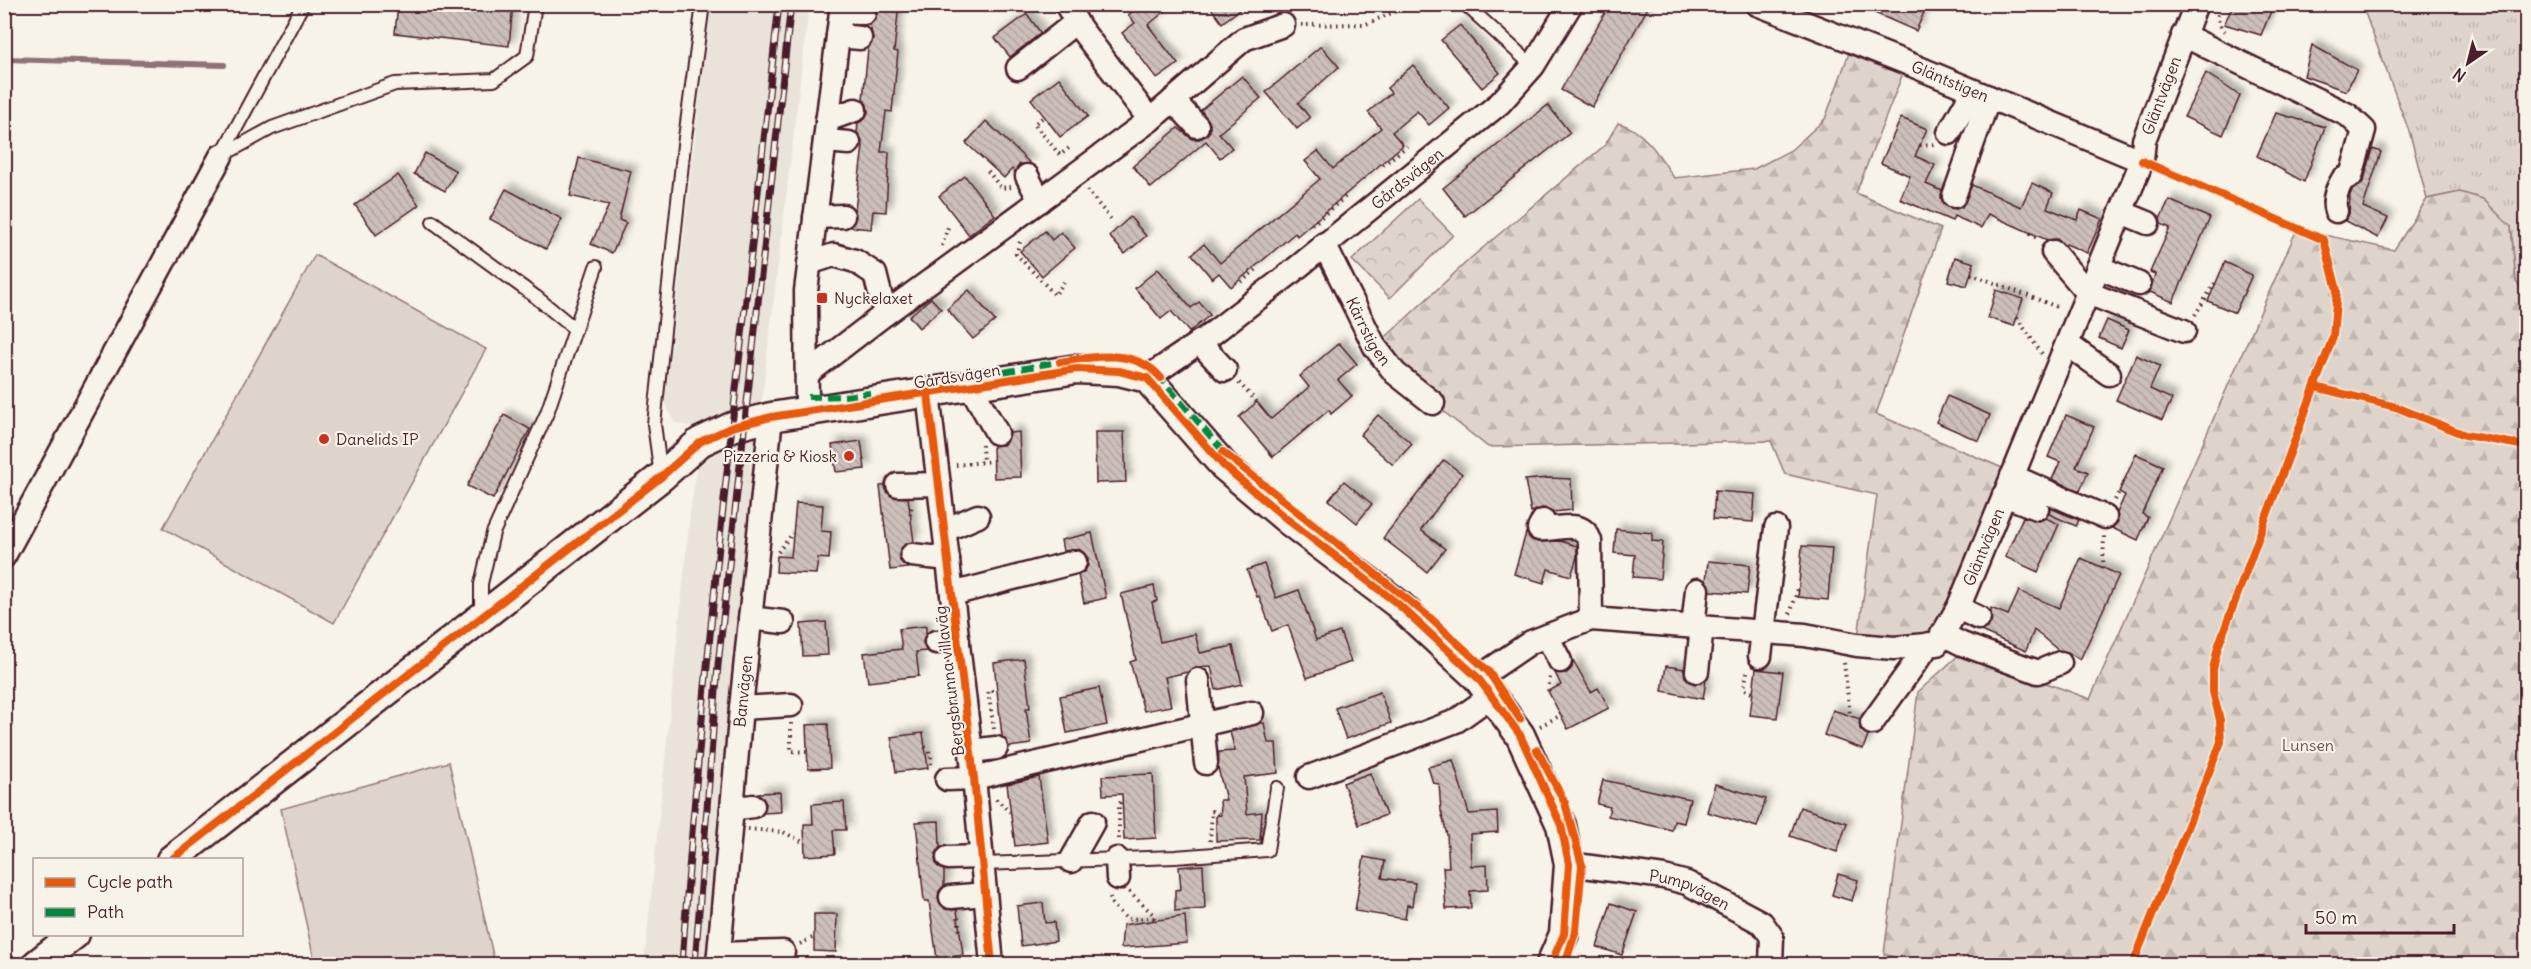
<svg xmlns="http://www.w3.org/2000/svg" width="2531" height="969" font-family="Delius,sans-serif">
  <defs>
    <pattern id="grass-tufts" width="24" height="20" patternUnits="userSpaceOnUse" patternTransform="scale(1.5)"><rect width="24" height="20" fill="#ded4cc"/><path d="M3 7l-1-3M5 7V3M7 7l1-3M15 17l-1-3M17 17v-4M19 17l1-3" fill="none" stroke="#c0b6af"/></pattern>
    <pattern id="forest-firs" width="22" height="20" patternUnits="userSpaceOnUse" patternTransform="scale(1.5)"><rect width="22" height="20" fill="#ded4cc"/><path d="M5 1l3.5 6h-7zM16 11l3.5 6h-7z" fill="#c0b6af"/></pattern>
    <pattern id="park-crowns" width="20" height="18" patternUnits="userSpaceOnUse" patternTransform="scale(1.5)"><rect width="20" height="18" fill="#ded4cc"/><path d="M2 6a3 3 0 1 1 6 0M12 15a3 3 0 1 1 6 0" fill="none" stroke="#c0b6af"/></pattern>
    <pattern id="building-back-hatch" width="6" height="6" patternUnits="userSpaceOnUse" patternTransform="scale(1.5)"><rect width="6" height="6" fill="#ccbfb9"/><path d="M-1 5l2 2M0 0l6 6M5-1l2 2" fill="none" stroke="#b1a49f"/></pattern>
    <filter id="shadow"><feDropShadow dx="5.5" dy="-5.5" stdDeviation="3" flood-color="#0004"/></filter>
  </defs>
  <rect width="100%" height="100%" fill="#f7f3e8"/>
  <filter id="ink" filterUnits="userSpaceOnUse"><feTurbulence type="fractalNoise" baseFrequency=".0167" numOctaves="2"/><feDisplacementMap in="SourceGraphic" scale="12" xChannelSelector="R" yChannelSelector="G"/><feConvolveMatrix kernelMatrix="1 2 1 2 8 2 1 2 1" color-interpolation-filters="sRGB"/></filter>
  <g filter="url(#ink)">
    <g fill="#eae3da">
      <polygon points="710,5 809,5 761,407 706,426 695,427 675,423 665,402"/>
      <polygon points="759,433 709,964 644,964 691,506 699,458 718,443"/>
    </g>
    <polygon fill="url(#grass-tufts)" stroke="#947a7c" stroke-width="1.5" points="2362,5 2526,5 2526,294 2516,282 2511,227 2460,192 2427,199 2410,134"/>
    <g fill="url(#forest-firs)" stroke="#947a7c" stroke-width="1.5">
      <path d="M1853,42L1907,63L1856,193L1941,229L1876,414L2014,473L1937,644L1857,645L1877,495L1785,474L1771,441L1488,447L1395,373L1375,347L1472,257L1605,145L1618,123C1644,129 1661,158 1674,178L1754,169L1791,150L1825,119Z"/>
      <polygon points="2460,192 2483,199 2511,227 2516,282 2526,294 2526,964 1917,964 1884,954 1918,692 1962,652 2090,699 2297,229 2394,250 2427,199"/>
    </g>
    <polygon fill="url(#park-crowns)" stroke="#947a7c" stroke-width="1.5" points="1418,199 1453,235 1390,298 1352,260"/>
    <g fill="#ded4cc" stroke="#947a7c" stroke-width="1.5">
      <polygon points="315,255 486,349 334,623 163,528"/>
      <polygon points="449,762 495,964 315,964 281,809"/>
    </g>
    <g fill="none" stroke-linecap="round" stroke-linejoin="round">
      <polyline stroke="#8e7275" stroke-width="6" points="4,59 224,65"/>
    </g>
    <g fill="url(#building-back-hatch)" stroke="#4a1f2b" stroke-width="1.5" filter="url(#shadow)">
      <polygon points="398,4 513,4 509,46 395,33"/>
      <polygon points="874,4 899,4 894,51 898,52 892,112 886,111 881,152 889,152 886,212 873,211 871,229 851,227 856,216 855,210 863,146 861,138 857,132 858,123 865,119 868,112 867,105 863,99 868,49 873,39 870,25 877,14"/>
      <polygon points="1142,4 1174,4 1148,25 1178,64 1157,79 1122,33 1135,23 1128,15"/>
      <polygon points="1208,4 1247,4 1222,23"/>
      <polygon points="1610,4 1650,4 1592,107 1561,90"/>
      <polygon points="1854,4 1912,4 1925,10 1916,31"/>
      <polygon points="2234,4 2274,4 2261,35 2224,24"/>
      <polygon points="1027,14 1041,33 1010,57 995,38"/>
      <polygon points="1460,25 1500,73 1482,88 1441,40"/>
      <polygon points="2312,45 2357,70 2346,91 2304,76"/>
      <polygon points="1321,46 1339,67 1298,103 1310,118 1297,129 1266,92"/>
      <polygon points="1413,65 1449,108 1429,125 1417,111 1392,132 1403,145 1297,236 1295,233 1231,287 1219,273 1212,279 1192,254 1204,244 1220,263 1320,179 1305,161 1318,151 1333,169 1381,128 1368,112 1391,93 1387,88"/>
      <polygon points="2206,73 2240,96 2223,135 2184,117"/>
      <polygon points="1242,76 1261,98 1219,133 1232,148 1220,158 1206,141 1151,188 1133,166 1178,128 1192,139 1199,139 1206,136 1210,131 1210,124 1201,110"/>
      <polygon points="1059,78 1088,116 1060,137 1031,99"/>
      <polygon points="1548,105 1570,133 1465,216 1443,188"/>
      <polygon points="2276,113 2325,127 2304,182 2257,156"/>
      <polygon points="1901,118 1927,129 1915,156 1935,165 1926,184 1942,191 1941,198 1944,205 1956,209 1962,207 1972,185 2021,207 2032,183 2053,193 2047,208 2077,220 2081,210 2102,219 2087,253 2066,244 2065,246 2057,239 2047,240 1988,214 1981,228 1954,216 1952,221 1900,199 1910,176 1881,163"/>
      <polygon points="986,121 1031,164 1020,164 1015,172 1012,169 1004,178 966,143"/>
      <polygon points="2373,149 2381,152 2363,207 2388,218 2378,238 2345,221 2349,214 2350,195 2352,190 2361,185 2364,180"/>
      <polygon points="425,153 456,171 445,191 414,174"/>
      <polygon points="579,158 631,171 619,220 626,223 612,253 591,244 609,205 570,196"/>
      <polygon points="398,175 419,205 376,235 355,205"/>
      <polygon points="965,176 995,215 969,235 939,196"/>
      <polygon points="506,189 562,219 546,249 490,219"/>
      <polygon points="2169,200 2210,218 2173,302 2150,292 2155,274 2150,272 2170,228 2161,224 2160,219"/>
      <polygon points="1130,217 1146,236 1125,254 1109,236"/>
      <polygon points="1045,231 1052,240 1061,232 1075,248 1042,276 1020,251"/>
      <polygon points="1955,257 1974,263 1967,286 1948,281"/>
      <polygon points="2225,262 2252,275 2235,313 2208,301"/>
      <polygon points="1158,269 1191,308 1199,302 1210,315 1189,332 1171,311 1161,319 1135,288"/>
      <polygon points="969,290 995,321 973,339 947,309"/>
      <polygon points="1996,290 2023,299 2014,326 1988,318"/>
      <polygon points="931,298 941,309 919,328 909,316"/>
      <polygon points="2107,320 2129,330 2121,348 2099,338"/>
      <polygon points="1339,343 1357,364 1338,380 1352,396 1331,414 1329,410 1273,457 1239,417 1257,402 1271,419 1309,387 1300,376"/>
      <polygon points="2136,355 2160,366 2150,389 2172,399 2162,420 2116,400"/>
      <polygon points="1947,396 1990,415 1979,441 1936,422"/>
      <polygon points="504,415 530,429 493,499 467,486"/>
      <polygon points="1378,415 1412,444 1393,465 1360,435"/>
      <polygon points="2066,415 2094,427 2076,467 2088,472 2080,491 2052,479 2060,462 2048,457"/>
      <polygon points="1019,432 1021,477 994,478 993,445 1003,445 1008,440 1010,433"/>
      <polygon points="1095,432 1124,432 1126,482 1096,483"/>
      <polygon points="861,441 865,469 836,472 832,445"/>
      <polygon points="2136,454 2163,466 2142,514 2148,517 2138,540 2112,528 2118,522 2117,513 2125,495 2119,492"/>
      <polygon points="1444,460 1462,474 1421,530 1445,549 1427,572 1383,538"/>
      <polygon points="1549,478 1571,479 1572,510 1553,512 1543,508 1531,512 1525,480"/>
      <polygon points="1344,481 1372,504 1357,523 1329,500"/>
      <polygon points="885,485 891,496 908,498 914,542 902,547 899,554 900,561 908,568 890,570 880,486"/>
      <polygon points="1715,491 1755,494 1753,522 1713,519"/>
      <polygon points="796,503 823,505 821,531 831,532 829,559 818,558 816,574 776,572 777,556 791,557"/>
      <polygon points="2050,508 2079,520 2076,526 2049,514"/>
      <polygon points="2023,517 2038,521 2046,518 2059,524 2038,572 2005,557"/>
      <polygon points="1616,529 1652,533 1652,541 1663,542 1660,579 1633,577 1635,555 1614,553"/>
      <polygon points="1092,533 1106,598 1084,603 1078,575 1085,571 1088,565 1088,558 1079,549 1063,551 1061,540"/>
      <polygon points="1526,533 1532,540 1538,542 1560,541 1577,546 1577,557 1571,576 1548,569 1544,583 1514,574"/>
      <polygon points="1802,546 1832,548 1828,600 1798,597"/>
      <polygon points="2081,558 2119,575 2080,660 2068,652 2058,650 2034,630 2026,651 1981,631 1991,623 1991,608 2008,615 2019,591 2059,608"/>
      <polygon points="1708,561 1750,565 1747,594 1710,591 1706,581"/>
      <polygon points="1264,564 1276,598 1299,590 1316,640 1340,632 1351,662 1307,678 1288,625 1272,631 1259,596 1257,597 1247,570"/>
      <polygon points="1154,586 1157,601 1152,602 1160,642 1195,634 1200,653 1233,646 1242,684 1216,690 1211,666 1196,667 1188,672 1165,677 1171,706 1144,711 1130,662 1136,660 1121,594"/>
      <polygon points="826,622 828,655 803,656 801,624"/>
      <polygon points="926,626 926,633 923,642 927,651 916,652 919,676 868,682 864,653 902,649 899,629"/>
      <polygon points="1024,659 1030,708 1026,708 1031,744 1009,747 1002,736 994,663"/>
      <polygon points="1573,660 1591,692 1598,688 1609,708 1568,729 1548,691 1561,685 1555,673 1567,673 1572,668"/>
      <polygon points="1666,666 1684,669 1685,677 1695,684 1706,680 1703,699 1662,691"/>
      <polygon points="1756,669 1783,672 1777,718 1750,715"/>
      <polygon points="1099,688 1107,725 1067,733 1060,696"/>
      <polygon points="1380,692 1391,723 1346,739 1335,708"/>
      <polygon points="1833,710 1860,719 1860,729 1868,735 1863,749 1824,735"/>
      <polygon points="1261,723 1264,723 1268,743 1276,743 1278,773 1244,777 1247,814 1262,812 1260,840 1216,841 1216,816 1221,815 1220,800 1226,800 1218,768 1219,752 1235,751 1230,732"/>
      <polygon points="828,724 830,768 808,769 806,725"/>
      <polygon points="923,733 928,768 896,772 891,737"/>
      <polygon points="1453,760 1469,814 1497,812 1498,832 1470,834 1471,866 1487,865 1488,890 1470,891 1471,908 1446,909 1443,867 1449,867 1447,835 1441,811 1439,784 1433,783 1428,767"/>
      <polygon points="1370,773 1386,815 1359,825 1343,783"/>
      <polygon points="1153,774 1156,838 1124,840 1122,794 1103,795 1102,776"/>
      <polygon points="1039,777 1048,842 1015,846 1007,784"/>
      <polygon points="1603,780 1690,799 1684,823 1674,821 1672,830 1608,816 1610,807 1597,804"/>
      <polygon points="1715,784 1766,799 1757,827 1707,812"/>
      <polygon points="780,792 781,812 764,813 766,804 758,793"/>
      <polygon points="844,802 846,830 833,830 835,854 805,856 804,824 813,824 812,804"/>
      <polygon points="1800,807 1847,823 1837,852 1790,836"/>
      <polygon points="939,821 940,847 935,859 937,866 944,870 944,886 939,891 938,899 945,909 957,910 963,955 937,959 929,901 924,901 916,822"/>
      <polygon points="1364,857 1385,861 1382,878 1415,883 1412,906 1407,905 1405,919 1355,911"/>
      <polygon points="1203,865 1205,909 1175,911 1175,890 1181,889 1179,867"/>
      <polygon points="1838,874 1858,880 1852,901 1832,895"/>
      <polygon points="1043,903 1045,923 1054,922 1056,941 1021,946 1017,906"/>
      <polygon points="1611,903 1637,912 1622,955 1597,947"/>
      <polygon points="814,914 837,914 836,952 814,951"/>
      <polygon points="1185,916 1187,943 1121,948 1123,925"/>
    </g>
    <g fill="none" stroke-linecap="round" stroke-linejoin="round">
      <defs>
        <g id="service">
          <polyline points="1465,4 1533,66"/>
          <polyline points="221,156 272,128 395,84 494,80 527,56 535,4"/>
          <polyline points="221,156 303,4"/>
          <polyline points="433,222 536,297 575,329"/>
          <polyline points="661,476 654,424 684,145 703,4"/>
          <polyline points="481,614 481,584 493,533 547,413 596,267"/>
          <polyline points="982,864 1175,857 1267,850 1277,788"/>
        </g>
        <g id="minor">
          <polyline points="1066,4 1080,28 1150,120"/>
          <path id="s1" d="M1757,4L1907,63L2142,161"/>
          <polyline points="841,12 864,13"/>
          <path d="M2183,35L2348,115L2364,130L2351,176L2343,179C2337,189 2332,200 2336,211"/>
          <polyline points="838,36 860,38"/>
          <polyline points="1018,68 1076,22"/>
          <polyline points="1173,100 1197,126"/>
          <polyline points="827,120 855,110"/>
          <polyline points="1949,133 1973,91"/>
          <polyline points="825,141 849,143"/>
          <polyline points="1027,176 1040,201"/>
          <polyline points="1954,196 1989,97"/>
          <polyline points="2121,212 2148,223"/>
          <polyline points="815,217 843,216"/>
          <path id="s2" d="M1324,244L1375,347L1395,373L1433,403"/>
          <polyline points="2053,252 2088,293 2184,331"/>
          <polyline points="809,263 834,255 855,261 875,274 885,314"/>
          <polyline points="2098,267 2139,284"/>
          <polyline points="1199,342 1225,370"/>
          <polyline points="2067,344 2109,374"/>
          <polyline points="807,374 885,314 1150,120 1244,39 1283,25"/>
          <path id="s3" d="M1147,378L1213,333L1288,275L1500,103L1533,66L1571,4"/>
          <polyline points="971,387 997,433"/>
          <polyline points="928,394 974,778 992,964"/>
          <polyline points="807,411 806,291 842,4"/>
          <polyline points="2012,476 2105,517"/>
          <polyline points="898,485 939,484"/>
          <polyline points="2004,495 2037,508"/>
          <path d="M1543,521L1539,529C1558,531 1582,517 1590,541L1591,619"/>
          <polyline points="945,530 978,516"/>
          <polyline points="912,555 948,559"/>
          <polyline points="4,556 221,156"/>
          <polyline points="952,594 1075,562"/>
          <polyline points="1958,608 1979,618"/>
          <polyline points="750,618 783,622"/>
          <polyline points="1693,627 1697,590"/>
          <polyline points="1942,634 1962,644 2038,672 2060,663"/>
          <polyline points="1547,636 1560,661"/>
          <polyline points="936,642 958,641"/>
          <polyline points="1760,656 1776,528"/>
          <polyline points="1697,671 1702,627"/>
          <path id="s4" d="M1478,678L1531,642L1591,619L1805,635L1857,645L1894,648L1937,644L1959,606L2142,161L2144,140L2196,4"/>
          <polyline points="1198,680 1206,763"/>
          <polyline points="741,708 791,705"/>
          <polyline points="1872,723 1929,644"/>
          <polyline points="971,751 996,748"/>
          <polyline points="1309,777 1456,721 1491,696"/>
          <polyline points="947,779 974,778 1252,713"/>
          <polyline points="732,809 753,806"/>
          <polyline points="948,858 981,857"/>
          <polyline points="1117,859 1118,878"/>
          <polyline points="1071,861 1093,822"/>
          <path id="s5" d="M1569,864L1664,877L1687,883L1762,923L1772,937L1771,964"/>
          <polyline points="951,897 985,894"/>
          <polyline points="719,954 783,952"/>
          <path id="s6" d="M718,964L741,708L771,417"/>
        </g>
        <g id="tertiary">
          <polyline points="171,860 661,477 700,442 732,427 771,417 1077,369 1119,371 1147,378 1224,466 1288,520 1398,604 1478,678 1520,735 1561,825 1569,864 1564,934 1551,964"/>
          <polyline points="37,964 75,934"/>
        </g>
      </defs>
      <use href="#service" stroke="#4a1f2b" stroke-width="16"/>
      <use href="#minor" stroke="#4a1f2b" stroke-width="27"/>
      <use href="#tertiary" stroke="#4a1f2b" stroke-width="33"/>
      <g stroke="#4a1f2b" stroke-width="4" stroke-dasharray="1.5 4.5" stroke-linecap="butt">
        <polyline points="2217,8 2219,24 2225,32"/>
        <polyline points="1301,25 1366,24 1413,4"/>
        <polyline points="1042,118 1034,124 1060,155 1069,148"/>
        <polyline points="1920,145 1934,144"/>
        <polyline points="1383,165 1407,146"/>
        <polyline points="988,171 1001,188 1011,187"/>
        <polyline points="1087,190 1113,222"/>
        <polyline points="1312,225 1346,196"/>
        <polyline points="2030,233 2039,240"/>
        <polyline points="1020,242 1016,254 1055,295 1064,282"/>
        <polyline points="942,246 949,224"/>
        <polyline points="1971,274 2060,308"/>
        <polyline points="1241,282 1257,269"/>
        <polyline points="2195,315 2217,280"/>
        <polyline points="2017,318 2042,354"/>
        <polyline points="1239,383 1257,402"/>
        <polyline points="982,445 983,462"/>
        <polyline points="956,465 993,461"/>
        <polyline points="2115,500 2119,492"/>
        <polyline points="910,515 912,504"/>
        <polyline points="778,552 793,533"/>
        <polyline points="2103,568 2104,535"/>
        <polyline points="1790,614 1799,586"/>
        <polyline points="1844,663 1850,715"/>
        <polyline points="1747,672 1744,688 1753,694"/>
        <polyline points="1548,691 1550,677"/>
        <polyline points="791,723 791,751 807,752"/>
        <polyline points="1540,726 1561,715"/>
        <polyline points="994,729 988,691 997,691"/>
        <polyline points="925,747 931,754 931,767"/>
        <polyline points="996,799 1010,812"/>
        <polyline points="748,829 783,832 805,843"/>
        <polyline points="1119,839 1119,804 1122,801"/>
        <polyline points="1210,841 1212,811 1221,815"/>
        <polyline points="1129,892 1153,914 1155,920"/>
        <polyline points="1110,897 1112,904 1127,919 1154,918"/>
        <polyline points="958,917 960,931"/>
        <polyline points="800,944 814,937"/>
      </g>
      <use href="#service" stroke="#f7f3e8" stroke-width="12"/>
      <use href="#minor" stroke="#f7f3e8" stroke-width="22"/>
      <use href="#tertiary" stroke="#f7f3e8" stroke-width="28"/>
      <defs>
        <g id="rail">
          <path d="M682,964C704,644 744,324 779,4"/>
          <polyline points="695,964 718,665 791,4"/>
        </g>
      </defs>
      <use href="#rail" stroke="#4a1f2b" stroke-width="7"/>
      <use href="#rail" stroke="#f7f3e8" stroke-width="4.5" stroke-dasharray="14" stroke-linecap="butt"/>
      <g stroke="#00873e" stroke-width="6" stroke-dasharray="12 6" stroke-linecap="butt">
        <polyline points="1004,372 1063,361"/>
        <polyline points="1157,374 1227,456"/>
        <polyline points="808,397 844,396 870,393"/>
      </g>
      <defs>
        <g id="cycleway">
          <path d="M1060,362C1094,356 1136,348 1161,378"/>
          <polyline points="2315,387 2396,407 2465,435 2526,446"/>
          <polyline points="928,394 974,778 992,964"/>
          <polyline points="1223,452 1428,616 1488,671 1520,719"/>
          <polyline points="1537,750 1565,803 1582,865 1576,930 1565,964"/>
          <polyline points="171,860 661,477 700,442 732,427 771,417 1077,369 1119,371 1147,378 1224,466 1288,520 1398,604 1478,678 1520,735 1561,825 1569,864 1564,934 1551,964"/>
          <polyline points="2133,964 2221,742 2220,720 2213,692 2213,669 2218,647 2333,337 2337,290 2324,240 2142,161"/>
        </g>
      </defs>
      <use href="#cycleway" stroke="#f7f3e8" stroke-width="11"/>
      <use href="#cycleway" stroke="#e8590c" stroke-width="8"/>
    </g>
  </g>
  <g fill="#c8321e" stroke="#f7f3e8" stroke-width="2">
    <rect x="816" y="292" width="12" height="12" rx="3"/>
    <circle cx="324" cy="439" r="6"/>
    <circle cx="849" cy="456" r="6"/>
  </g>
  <g text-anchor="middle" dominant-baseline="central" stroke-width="4.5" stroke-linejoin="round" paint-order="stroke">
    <g font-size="16" fill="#4a1f2b" stroke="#f7f3e8">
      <text stroke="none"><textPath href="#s1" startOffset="208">Gläntstigen</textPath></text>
      <text stroke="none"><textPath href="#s4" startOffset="1070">Gläntvägen</textPath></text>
      <text stroke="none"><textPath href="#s3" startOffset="328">Gårdsvägen</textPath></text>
      <text stroke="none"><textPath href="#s2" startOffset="98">Kärrstigen</textPath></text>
      <text transform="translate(957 376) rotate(-9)">Gårdsvägen</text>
      <text stroke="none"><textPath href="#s4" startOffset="584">Gläntvägen</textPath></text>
      <text transform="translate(949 681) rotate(-97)">Bergsbrunna villaväg</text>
      <text stroke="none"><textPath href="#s6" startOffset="274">Banvägen</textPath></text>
      <text stroke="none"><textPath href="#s5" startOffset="124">Pumpvägen</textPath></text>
    </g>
    <g font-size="16" fill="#4a1f2b" stroke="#f7f3e8" text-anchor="start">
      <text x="834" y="298">Nyckelaxet</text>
      <text x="336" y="439">Danelids IP</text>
      <text x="837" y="456" text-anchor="end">Pizzeria &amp; Kiosk</text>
    </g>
    <g font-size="16" fill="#6f4c53" stroke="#f7f3e8">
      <text x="2308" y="745">Lunsen</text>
    </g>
  </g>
  <rect width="2531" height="969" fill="none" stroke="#f7f3e8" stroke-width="24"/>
  <rect x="12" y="12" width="2507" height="945" fill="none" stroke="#4a1f2b" stroke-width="2" filter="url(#ink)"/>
  <rect x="33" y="858" width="210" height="78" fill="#f7f3e8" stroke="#b29e9c" stroke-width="1.5"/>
  <rect x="45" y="878" width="30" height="9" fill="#e8590c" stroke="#b29e9c" stroke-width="1.5"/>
  <text x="87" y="888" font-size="18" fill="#4a1f2b">Cycle path</text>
  <rect x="45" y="908" width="30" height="9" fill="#00873e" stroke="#b29e9c" stroke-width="1.5"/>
  <text x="87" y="918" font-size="18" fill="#4a1f2b">Path</text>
  <g transform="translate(2468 63) rotate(215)" stroke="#f7f3e8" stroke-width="4.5" paint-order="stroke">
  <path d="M0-4.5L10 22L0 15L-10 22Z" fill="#4a1f2b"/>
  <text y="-9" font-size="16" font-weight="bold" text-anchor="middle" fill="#4a1f2b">N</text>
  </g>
  <path d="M2306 924v9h148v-9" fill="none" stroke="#4a1f2b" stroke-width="3"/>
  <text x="2315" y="924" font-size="18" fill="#4a1f2b" stroke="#f7f3e8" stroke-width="4.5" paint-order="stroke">50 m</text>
</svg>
